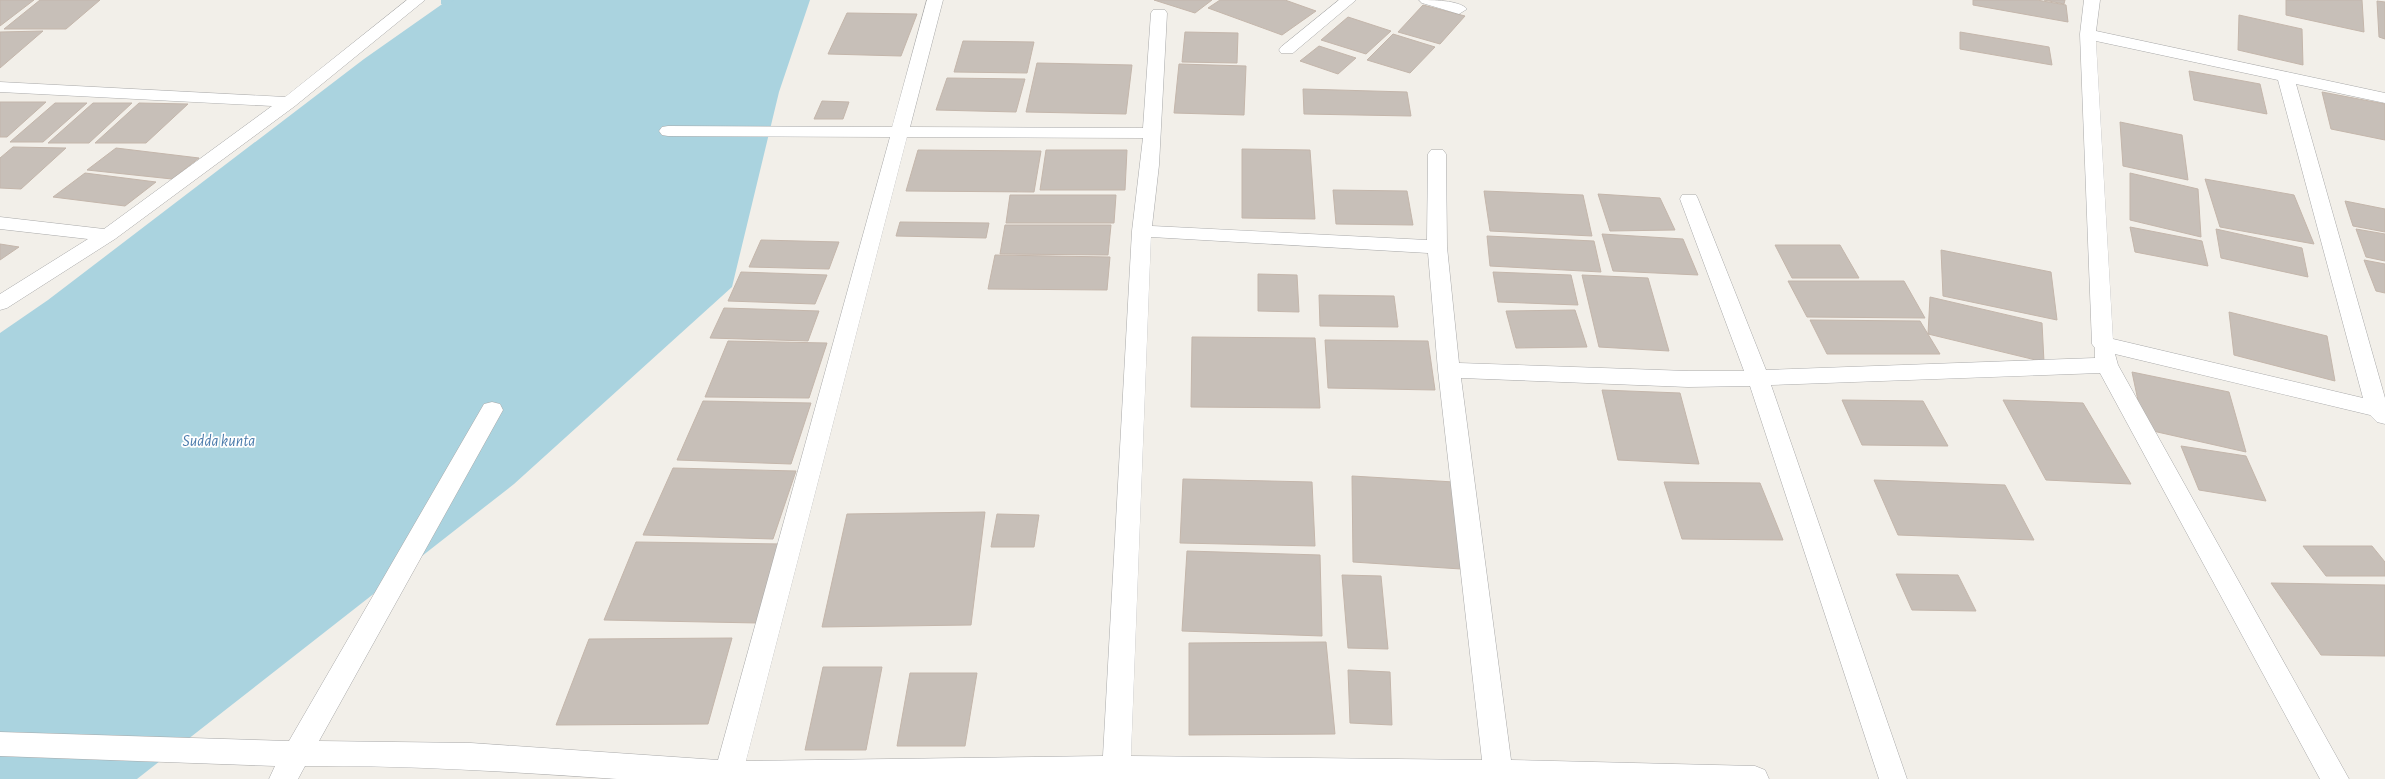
<svg xmlns="http://www.w3.org/2000/svg" width="2385" height="779" font-family="'Alegreya Sans',sans-serif">
  <rect width="100%" height="100%" fill="#f2efe9"/>
  <polygon fill="#aad3df" points="448,0 810,0 779,92 732,287 514,484 137,779 0,779 0,333 48,300 364,59"/>
  <g fill="none" stroke-linecap="round" stroke-linejoin="round">
    <polygon fill="#aad3df" fill-rule="evenodd" points="441,0 454,0 445,5 441,4"/>
  </g>
  <g fill="#c7bfb8" stroke="#c4b6ab">
    <polygon points="0,0 34,0 0,26"/>
    <polygon points="40,0 100,0 66,29 4,29"/>
    <polygon points="1154,0 1212,0 1195,13"/>
    <polygon points="1220,0 1285,0 1316,11 1282,35 1208,8"/>
    <polygon points="1973,0 2037,0 2066,5 2068,22 1973,5"/>
    <polygon points="2044,0 2065,0 2064,4"/>
    <polygon points="2286,0 2362,0 2364,32 2286,15"/>
    <polygon points="2377,1 2385,2 2385,39 2379,37"/>
    <polygon points="1423,5 1465,16 1440,44 1398,32"/>
    <polygon points="847,13 917,14 901,56 828,54"/>
    <polygon points="2239,15 2302,29 2303,65 2238,50"/>
    <polygon points="1348,17 1391,31 1366,54 1321,40"/>
    <polygon points="43,31 0,68 0,32"/>
    <polygon points="1185,32 1238,33 1237,63 1182,62"/>
    <polygon points="1960,32 2049,47 2052,65 1960,49"/>
    <polygon points="1393,34 1435,47 1410,73 1367,60"/>
    <polygon points="963,41 1034,42 1027,73 954,72"/>
    <polygon points="1319,46 1356,58 1338,74 1300,61"/>
    <polygon points="1037,63 1132,65 1126,114 1026,112"/>
    <polygon points="1179,64 1246,66 1244,115 1174,113"/>
    <polygon points="2189,71 2260,84 2267,114 2194,100"/>
    <polygon points="947,78 1025,79 1016,112 936,110"/>
    <polygon points="1303,89 1407,92 1411,116 1304,114"/>
    <polygon points="2322,92 2385,104 2385,140 2331,129"/>
    <polygon points="822,101 849,102 843,119 814,119"/>
    <polygon points="0,102 46,102 7,137 0,137"/>
    <polygon points="55,103 87,103 43,142 10,142"/>
    <polygon points="93,103 132,103 89,143 48,143"/>
    <polygon points="139,103 188,104 146,143 95,143"/>
    <polygon points="2120,122 2182,135 2188,180 2123,166"/>
    <polygon points="13,147 66,148 21,189 0,188 0,158"/>
    <polygon points="116,148 199,158 172,179 87,170"/>
    <polygon points="1242,149 1310,150 1315,219 1242,218"/>
    <polygon points="918,150 1041,151 1034,192 906,191"/>
    <polygon points="1046,150 1127,150 1125,190 1040,190"/>
    <polygon points="85,173 156,182 125,206 53,197"/>
    <polygon points="2130,173 2198,189 2201,237 2130,220"/>
    <polygon points="2205,179 2294,195 2314,244 2220,227"/>
    <polygon points="1333,190 1407,191 1413,225 1336,224"/>
    <polygon points="1484,191 1583,195 1592,236 1490,231"/>
    <polygon points="1598,194 1660,198 1675,230 1610,231"/>
    <polygon points="1010,195 1116,195 1114,223 1006,223"/>
    <polygon points="2345,201 2385,209 2385,232 2353,226"/>
    <polygon points="900,222 989,223 986,238 896,236"/>
    <polygon points="1005,225 1111,225 1108,255 1000,254"/>
    <polygon points="2130,227 2202,241 2208,266 2135,252"/>
    <polygon points="2216,229 2302,248 2308,277 2221,258"/>
    <polygon points="2356,229 2385,234 2385,261 2366,257"/>
    <polygon points="1602,234 1683,239 1698,275 1613,271"/>
    <polygon points="1487,236 1594,241 1601,272 1490,266"/>
    <polygon points="761,240 839,242 829,269 749,267"/>
    <polygon points="0,244 19,247 0,260"/>
    <polygon points="1775,245 1840,245 1859,278 1792,278"/>
    <polygon points="1941,250 2051,272 2057,320 1943,296"/>
    <polygon points="995,255 1110,257 1107,290 988,289"/>
    <polygon points="2364,260 2385,264 2385,293 2376,291"/>
    <polygon points="741,272 827,275 815,304 728,301"/>
    <polygon points="1493,272 1571,275 1578,305 1498,302"/>
    <polygon points="1258,274 1297,275 1299,312 1258,311"/>
    <polygon points="1582,275 1648,278 1669,351 1599,347"/>
    <polygon points="1788,281 1904,281 1925,318 1807,317"/>
    <polygon points="1319,295 1394,296 1398,327 1320,326"/>
    <polygon points="1930,297 2042,323 2044,362 1928,334"/>
    <polygon points="724,308 819,311 808,341 710,338"/>
    <polygon points="1575,310 1587,347 1516,348 1506,311"/>
    <polygon points="2229,312 2327,336 2335,381 2234,355"/>
    <polygon points="1810,320 1920,321 1940,354 1827,354"/>
    <polygon points="1192,337 1315,338 1320,408 1191,407"/>
    <polygon points="1325,340 1428,341 1435,390 1328,388"/>
    <polygon points="728,341 827,343 809,398 705,397"/>
    <polygon points="2132,372 2229,392 2246,452 2144,429"/>
    <polygon points="1602,390 1680,393 1699,464 1618,460"/>
    <polygon points="1842,400 1923,401 1948,446 1862,445"/>
    <polygon points="2003,400 2083,403 2131,484 2046,480"/>
    <polygon points="703,401 811,403 791,464 677,460"/>
    <polygon points="2181,446 2246,456 2266,501 2199,490"/>
    <polygon points="673,468 796,471 773,539 643,535"/>
    <polygon points="1352,476 1454,482 1461,569 1353,562"/>
    <polygon points="1183,479 1312,482 1315,546 1180,543"/>
    <polygon points="1874,480 2005,485 2034,540 1898,535"/>
    <polygon points="1664,482 1760,483 1783,540 1682,539"/>
    <polygon points="985,512 971,625 822,627 847,514"/>
    <polygon points="997,514 1039,515 1034,547 991,547"/>
    <polygon points="636,542 783,544 758,623 604,620"/>
    <polygon points="2303,546 2372,546 2385,562 2385,576 2326,576"/>
    <polygon points="1187,551 1320,555 1322,636 1182,631"/>
    <polygon points="1896,574 1958,575 1976,611 1912,610"/>
    <polygon points="1342,575 1381,576 1388,649 1348,648"/>
    <polygon points="2271,583 2385,585 2385,656 2321,655"/>
    <polygon points="732,638 708,724 556,725 589,639"/>
    <polygon points="1326,642 1335,734 1189,735 1189,643"/>
    <polygon points="823,667 882,667 866,750 805,750"/>
    <polygon points="1348,670 1390,672 1392,725 1350,723"/>
    <polygon points="910,673 977,673 965,746 897,746"/>
  </g>
  <g fill="none" stroke-linecap="round" stroke-linejoin="round">
    <defs>
      <g id="minor">
        <polygon points="407,0 425,0 295,106 115,239 7,308 0,310 0,294 88,239 0,229 0,217 104,229 272,106 0,92 0,82 285,97"/>
        <path d="M927,0H943L910,127L1143,128L1151,13L1153,10H1165L1167,13L1159,165L1152,226L1427,240L1428,154L1431,150H1443L1446,154L1447,247L1459,363L1688,371H1744L1680,199L1682,195H1696L1698,199L1766,370L2095,358V348L2092,344L2080,34L2084,0H2100L2096,31L2385,93V103L2296,84L2385,398V424L2377,422L2370,415L2115,354L2118,365L2349,779H2320L2100,373L1771,385L1907,779H1879L1750,386L1688,387L1461,378L1511,760L1755,766L1765,770L1769,779H617C513,772 409,765 305,766L298,779H269L275,766L0,756V732L289,741L484,404L492,402L500,404L503,410L319,741L471,743L718,760L890,137L668,136L662,135L659,131L662,127L668,126L892,127ZM2096,41L2278,80L2363,398L2113,339ZM907,137L1143,138L1132,231L1103,756L746,761ZM1151,237L1428,253L1438,370L1482,760L1131,756Z"/>
        <polygon points="1339,0 1356,0 1293,53 1281,53 1279,50 1281,47"/>
        <path d="M1419,0C1432,0 1459,0 1467,9L1459,14L1422,3Z"/>
      </g>
    </defs>
    <use href="#minor" stroke="#a9a9a9" stroke-width="1"/>
    <use href="#minor" fill="#fff" fill-rule="evenodd"/>
  </g>
  <g text-anchor="middle" dominant-baseline="central" stroke-width="3.5" stroke-linejoin="round" paint-order="stroke">
    <g font-size="16" font-style="italic" fill="#4a7aab" stroke="#fff">
      <text x="219" y="441">Sudda kunta</text>
    </g>
  </g>
</svg>
